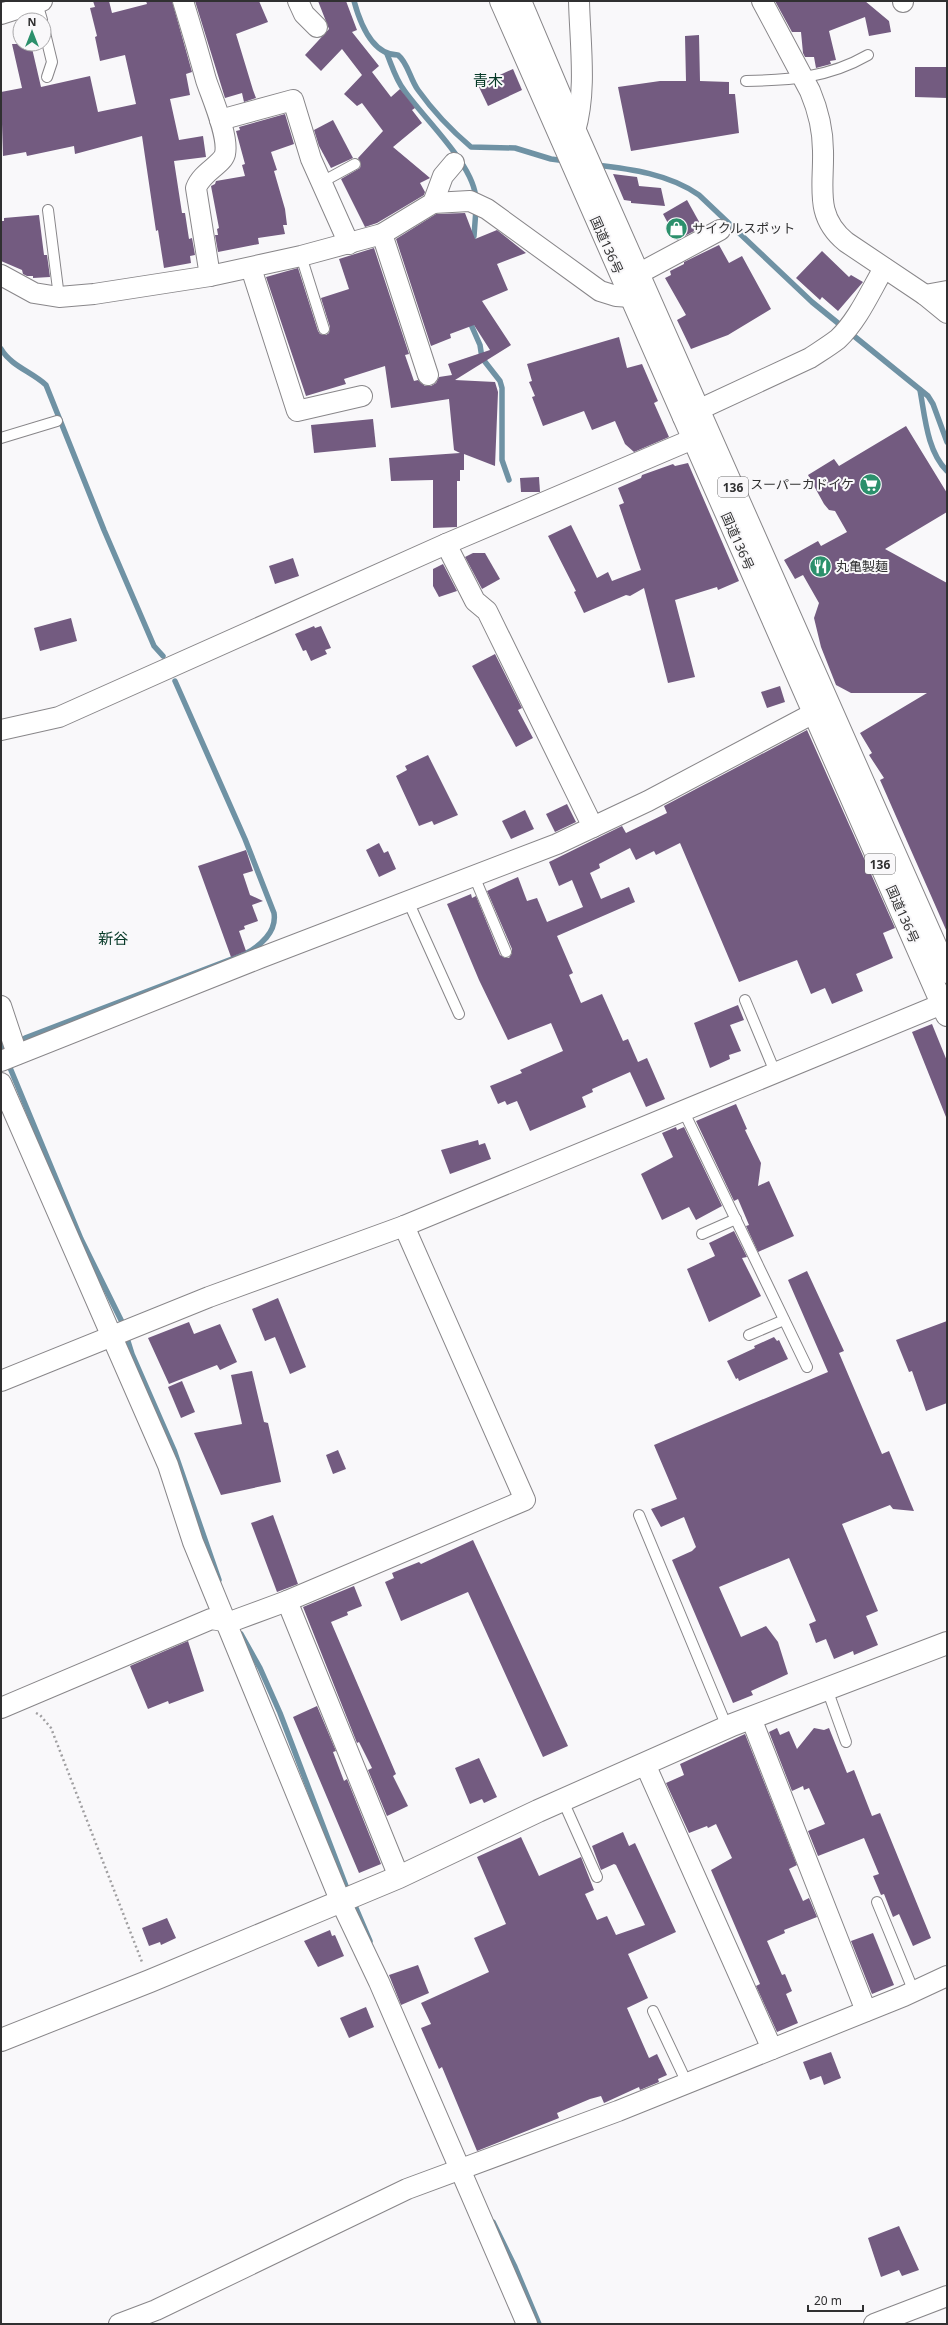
<svg xmlns="http://www.w3.org/2000/svg" width="948" height="2325" font-family="'Noto Sans','Noto Sans JP',sans-serif">
  <rect width="100%" height="100%" fill="#f9f8fa"/>
  <g fill="none" stroke-linecap="round" stroke-linejoin="round">
    <g stroke="#6f92a4" stroke-width="5.5">
      <path d="M354,1C360,23 372,55 398,55C408,63 410,79 418,90C433,111 451,130 471,147L515,148L551,159L566,161"/>
      <path d="M387,54C392,66 396,80 404,90C424,119 475,165 476,200"/>
      <path d="M596,165C631,169 669,174 699,195L812,302L928,396L933,404L947,442"/>
      <polyline points="471,241 474,236 476,209"/>
      <polyline points="469,320 480,345 482,358 500,381 502,388 502,460 509,480"/>
      <path d="M1,349C11,366 32,372 46,385L104,530L154,646L163,656"/>
      <path d="M920,390C925,417 927,451 947,471"/>
      <path d="M25,1038L245,954C260,946 277,932 274,913L245,839L175,681"/>
      <polyline points="1,1046 81,1239 122,1322 132,1354 174,1450 219,1580"/>
      <polyline points="241,1634 260,1668 280,1713 349,1894"/>
      <polyline points="353,1901 370,1941"/>
      <polyline points="493,2222 515,2267 539,2324"/>
    </g>
  </g>
  <g fill="#735b80">
    <polygon points="93,1 109,1 112,13 147,4 146,1 172,1 192,72 186,74 190,95 170,99 179,140 203,136 206,157 174,161 182,213 185,213 189,239 192,238 195,255 190,256 191,263 164,268 158,230 156,231 142,136 75,154 74,146 27,156 26,152 3,156 1,92 22,88 12,44 31,44 41,87 90,76 98,112 136,104 125,55 100,61 95,37 97,36 90,8 95,7"/>
    <polygon points="195,1 259,1 268,22 236,34 253,90 244,92 253,90 256,98 244,102 242,93 225,98"/>
    <polygon points="318,1 346,1 357,30 352,32 379,66 372,72 391,97 400,89 415,108 412,110 422,123 393,147 430,178 420,183 425,192 424,195 377,223 365,227 341,179 360,168 361,164 358,158 383,131 362,103 357,106 344,94 362,75 342,49 321,71 305,55 329,29"/>
    <polygon points="775,1 865,1 889,21 891,32 869,36 865,17 829,31 836,60 830,61 831,64 816,68 814,57 805,57 803,53 801,32 792,32"/>
    <polygon points="699,35 700,81 729,82 729,94 735,94 739,133 631,151 618,87 660,81 686,81 685,36"/>
    <polygon points="915,67 947,67 947,98 915,97"/>
    <polygon points="513,69 522,90 488,106 478,85"/>
    <polygon points="285,114 294,144 271,152 277,170 274,171 285,209 287,225 283,225 285,234 258,238 259,244 218,252 215,235 218,235 217,229 219,228 211,186 215,184 216,181 245,176 242,165 245,164 236,131 240,130 239,127"/>
    <polygon points="333,120 353,158 331,168 319,146 314,130"/>
    <polygon points="613,174 637,177 639,186 661,188 665,206 631,203 631,201 624,200"/>
    <polygon points="687,200 702,227 677,240 663,214"/>
    <polygon points="465,213 475,239 497,230 526,253 497,264 508,290 482,301 511,345 455,380 495,382 498,392 495,466 464,454 464,470 460,470 460,481 457,481 457,527 433,528 433,480 391,481 389,458 460,453 454,450 449,399 391,408 385,366 344,379 346,384 306,396 266,277 298,268 318,331 320,334 326,335 329,333 330,327 321,298 349,289 339,259 374,248 409,354 405,355 414,381 418,380 425,386 431,386 436,383 439,377 452,375 448,364 490,350 474,325 450,334 451,338 431,346 396,239 436,214"/>
    <polygon points="39,215 44,255 47,255 50,277 33,278 33,276 27,276 23,274 22,270 1,261 1,221 4,221 4,218"/>
    <polygon points="719,245 729,263 742,256 771,309 728,335 691,349 677,320 686,315 665,278 671,275 670,271 684,264 684,262"/>
    <polygon points="822,251 849,277 851,275 863,282 838,311 822,297 820,300 796,278"/>
    <polygon points="619,337 627,368 642,364 658,401 654,403 669,437 634,452 625,444 615,421 592,430 584,411 543,426 532,397 535,396 529,382 532,381 527,364"/>
    <polygon points="373,419 376,447 314,453 311,425"/>
    <polygon points="906,426 947,493 947,512 885,549 947,583 947,932 880,780 884,778 869,755 872,753 860,733 927,693 851,693 836,685 821,647 814,618 819,603 803,575 795,579 784,560 818,541 821,546 847,532 835,511 829,510 824,504 808,475 834,459 839,466"/>
    <polygon points="688,463 739,581 718,590 717,587 675,600 695,677 668,683 644,588 630,596 626,595 584,613 574,592 576,591 548,536 571,525 597,578 608,572 612,581 641,570 619,505 624,503 618,488 641,478 642,475 673,464 675,466"/>
    <polygon points="539,477 540,492 521,492 520,478"/>
    <polygon points="473,553 485,553 500,579 482,589 465,557"/>
    <polygon points="293,558 299,576 275,584 269,566"/>
    <polygon points="443,564 457,591 439,597 433,586 433,569"/>
    <polygon points="71,618 77,641 40,651 34,628"/>
    <polygon points="314,626 315,628 321,626 331,648 325,650 327,654 311,661 306,650 303,651 295,634"/>
    <polygon points="495,654 522,708 518,710 533,738 516,747 472,666"/>
    <polygon points="780,686 785,702 767,708 761,692"/>
    <polygon points="807,730 895,928 883,933 893,958 856,974 863,991 832,1004 825,988 811,994 797,960 739,982 680,843 656,855 654,851 636,860 630,848 599,864 600,868 590,873 601,899 629,887 635,902 557,936 573,973 569,975 581,1003 602,994 623,1041 628,1039 638,1062 647,1058 665,1099 646,1107 630,1072 592,1089 593,1092 582,1097 586,1107 530,1131 517,1101 507,1105 505,1101 498,1104 490,1086 522,1073 520,1070 563,1051 551,1023 508,1040 479,980 447,904 471,894 472,898 476,896 500,955 505,958 509,958 512,953 512,949 487,891 518,877 527,901 537,898 547,922 583,907 572,880 559,886 549,862 622,826 626,833 667,813 664,806"/>
    <polygon points="428,755 458,815 434,825 432,821 419,826 396,776 407,770 405,766"/>
    <polygon points="567,804 576,822 555,832 546,814"/>
    <polygon points="525,810 534,829 511,839 502,821"/>
    <polygon points="379,843 384,853 388,851 396,869 379,877 366,850"/>
    <polygon points="246,850 253,871 243,874 250,895 263,901 252,905 258,921 244,926 245,929 239,931 246,951 231,957 198,866"/>
    <polygon points="738,1005 744,1020 730,1025 741,1051 729,1055 730,1059 710,1068 694,1023"/>
    <polygon points="932,1024 947,1061 946,1117 912,1032"/>
    <polygon points="736,1104 747,1129 745,1130 761,1163 758,1186 769,1181 794,1236 758,1252 746,1226 749,1225 738,1199 734,1201 696,1121"/>
    <polygon points="676,1127 677,1130 684,1127 722,1206 696,1220 689,1207 662,1220 641,1174 673,1157 662,1133"/>
    <polygon points="478,1140 479,1145 485,1143 491,1159 450,1174 441,1150"/>
    <polygon points="734,1231 747,1257 742,1258 761,1296 709,1322 687,1269 715,1256 709,1243"/>
    <polygon points="807,1271 844,1351 839,1353 882,1454 889,1451 914,1511 893,1509 890,1505 842,1524 878,1611 866,1616 878,1645 854,1655 853,1651 834,1659 826,1639 816,1643 809,1624 816,1621 789,1558 719,1587 741,1637 766,1626 778,1642 788,1674 751,1691 753,1695 733,1703 672,1560 692,1551 696,1547 684,1517 661,1527 651,1509 677,1499 654,1445 828,1372 788,1280"/>
    <polygon points="278,1298 306,1367 290,1374 275,1337 265,1341 252,1309"/>
    <polygon points="947,1321 947,1403 926,1411 912,1371 909,1372 896,1340"/>
    <polygon points="189,1322 194,1334 220,1324 237,1362 220,1370 217,1365 169,1384 148,1338"/>
    <polygon points="774,1337 777,1341 779,1340 788,1359 739,1381 738,1378 736,1379 727,1361 755,1348 754,1346"/>
    <polygon points="252,1371 264,1422 268,1423 281,1482 221,1495 194,1433 242,1424 231,1375"/>
    <polygon points="182,1381 195,1412 181,1418 168,1387"/>
    <polygon points="338,1450 346,1469 333,1474 326,1455"/>
    <polygon points="273,1515 298,1584 277,1592 251,1523"/>
    <polygon points="473,1540 568,1746 543,1757 468,1592 401,1621 385,1582 394,1578 392,1573 419,1562 421,1564"/>
    <polygon points="354,1586 362,1606 347,1612 348,1615 331,1622 396,1774 393,1776 408,1806 387,1816 368,1770 372,1768 359,1742 357,1743 303,1607"/>
    <polygon points="188,1641 204,1691 169,1704 168,1701 148,1709 130,1666"/>
    <polygon points="317,1706 336,1751 333,1752 344,1781 347,1779 381,1864 359,1873 293,1717"/>
    <polygon points="777,1728 780,1735 789,1731 797,1749 814,1728 824,1730 829,1728 847,1773 854,1770 872,1816 880,1813 931,1938 913,1946 899,1914 893,1917 884,1894 881,1895 873,1876 879,1874 864,1838 818,1856 808,1831 825,1824 809,1788 804,1790 803,1786 792,1791 769,1732"/>
    <polygon points="745,1734 797,1865 789,1869 803,1901 809,1898 817,1917 784,1930 785,1933 767,1941 782,1975 785,1974 792,1991 786,1994 798,2023 777,2032 756,1986 760,1984 711,1870 732,1858 716,1824 708,1828 707,1826 689,1833 666,1783 684,1775 680,1764"/>
    <polygon points="479,1758 497,1797 484,1803 482,1799 470,1804 455,1768"/>
    <polygon points="623,1832 629,1846 635,1843 676,1932 628,1954 648,1998 627,2008 649,2058 657,2054 667,2075 658,2079 659,2082 640,2090 639,2087 604,2103 601,2096 590,2099 557,2113 559,2118 477,2151 442,2067 439,2069 421,2028 431,2024 421,2003 489,1972 474,1938 506,1924 477,1857 521,1837 539,1876 581,1857 594,1890 585,1894 597,1920 607,1916 616,1935 645,1925 616,1865 614,1864 601,1870 592,1846"/>
    <polygon points="167,1918 176,1938 161,1945 160,1942 149,1946 142,1928"/>
    <polygon points="330,1930 332,1936 335,1935 344,1956 318,1967 304,1941"/>
    <polygon points="873,1933 894,1985 872,1994 851,1941"/>
    <polygon points="418,1965 429,1993 401,2005 389,1975"/>
    <polygon points="366,2007 374,2027 349,2038 340,2018"/>
    <polygon points="831,2052 841,2078 824,2085 821,2076 810,2080 803,2062"/>
    <polygon points="899,2226 919,2270 902,2276 899,2270 881,2277 868,2238"/>
  </g>
  <g fill="none" stroke-linecap="round" stroke-linejoin="round">
    <defs>
      <g id="lane">
        <polyline points="37,3 42,20"/>
        <polyline points="44,29 52,62 47,77"/>
        <path d="M746,81C791,80 828,78 868,55"/>
        <polyline points="322,182 355,164"/>
        <polyline points="48,210 59,297"/>
        <polyline points="301,256 324,329"/>
        <polyline points="1,438 57,421"/>
        <polyline points="474,876 506,952"/>
        <polyline points="408,901 459,1014"/>
        <polyline points="745,1000 775,1072"/>
        <polyline points="683,1110 807,1367"/>
        <polyline points="702,1234 736,1219"/>
        <polyline points="749,1335 784,1320"/>
        <polyline points="639,1515 727,1727"/>
        <polyline points="827,1689 846,1742"/>
        <polyline points="563,1801 597,1877"/>
        <polyline points="877,1902 914,1992"/>
        <polyline points="653,2011 687,2083"/>
      </g>
      <g id="street">
        <path d="M183,1C191,27 199,54 206,80C212,98 229,136 225,154C222,165 202,172 196,188L210,276"/>
        <polyline points="298,1 304,14 317,27"/>
        <path d="M762,1L810,91C818,110 823,130 823,151C824,187 814,216 846,242L925,295L947,313"/>
        <polyline points="903,1 903,2"/>
        <polyline points="1,14 42,1"/>
        <polyline points="220,120 293,100 311,159 349,244"/>
        <path d="M575,131C587,90 580,43 579,1"/>
        <polyline points="433,203 470,201 487,209 600,291 616,296 631,297"/>
        <polyline points="382,234 428,375"/>
        <polyline points="251,268 297,411 362,396"/>
        <polyline points="638,274 720,230"/>
        <polyline points="1,275 34,293 59,297 94,294 210,276 301,256 382,234 433,203 443,176 454,163"/>
        <polyline points="925,295 947,291"/>
        <path d="M683,417L810,358C819,352 829,346 838,339C858,320 870,292 884,268"/>
        <polyline points="446,544 475,601 487,611 593,827"/>
        <polyline points="1,730 59,717 446,544 693,439"/>
        <polyline points="1,1006 17,1054"/>
        <polyline points="1,1061 260,958 557,844 648,801 829,705"/>
        <polyline points="1,1083 168,1465 193,1542 340,1900 379,1982 527,2324"/>
        <polyline points="1,1381 209,1297 404,1226 942,1004"/>
        <polyline points="287,1601 399,1877"/>
        <polyline points="1,1708 211,1619 230,1622 287,1601 525,1500 404,1226"/>
        <polyline points="751,1718 866,2011"/>
        <polyline points="645,1764 772,2049"/>
        <polyline points="119,2324 156,2310 407,2189 618,2111 904,1996 947,1976"/>
        <polyline points="874,2324 947,2296"/>
      </g>
      <polyline id="secondary" points="1,2040 150,1981 399,1877 538,1811 732,1725 947,1643"/>
      <g id="highway">
        <polyline points="501,1 947,1015"/>
        <polyline points="520,1 575,131 947,972"/>
      </g>
    </defs>
    <use href="#lane" stroke="#888689" stroke-width="12"/>
    <use href="#street" stroke="#888689" stroke-width="22"/>
    <use href="#secondary" stroke="#888689" stroke-width="24"/>
    <use href="#highway" stroke="#888689" stroke-width="24"/>
    <polyline stroke="#a09fa1" stroke-width="2.5" stroke-dasharray="2 3" stroke-linecap="butt" points="36,1713 40,1715 51,1728 142,1962"/>
    <use href="#lane" stroke="#fff" stroke-width="10"/>
    <use href="#street" stroke="#fff" stroke-width="20"/>
    <use href="#secondary" stroke="#fff" stroke-width="22"/>
    <use href="#highway" stroke="#fff" stroke-width="22"/>
  </g>
  <defs>
    <symbol id="shop-disc" viewBox="-11 -11 22 22"><circle r="9.5" fill="#2c906c" stroke="#f9f8fa"/><path d="M-5-2.5h2.3a2.7 3.5 0 0 1 5.4 0H5L5.5 6h-11ZM-1.5-2.5h3a1.5 2.3 0 0 0-3 0Z" fill="#fff"/></symbol>
    <symbol id="supermarket-disc" viewBox="-11 -11 22 22"><circle r="9.5" fill="#2c906c" stroke="#f9f8fa"/><path d="M-6-5.5h2.5l.6 2H6L4.5 2H-2.5L-4.4-4H-6ZM-1.5 3.2a1.3 1.3 0 1 0 .1 0ZM3 3.2a1.3 1.3 0 1 0 .1 0Z" fill="#fff"/></symbol>
    <symbol id="restaurant-disc" viewBox="-11 -11 22 22"><circle r="9.5" fill="#2c906c" stroke="#f9f8fa"/><path d="M-5-6h1v4h1v-4h1v4h1v-4h1v5L-1.5 .5V6h-2V.5L-5-1ZM5-6V6H3V1.5H1.5Q1.5-4 5-6Z" fill="#fff"/></symbol>
  </defs>
  <g fill-rule="evenodd">
    <use href="#shop-disc" x="664" y="216" width="25" height="25"/>
    <use href="#supermarket-disc" x="858" y="472" width="25" height="25"/>
    <use href="#restaurant-disc" x="808" y="554" width="25" height="25"/>
  </g>
  <g text-anchor="middle" dominant-baseline="central" stroke-width="4" stroke-linejoin="round" paint-order="stroke">
    <g fill="#f9f8fa" stroke="#6c6c6d" stroke-width="1">
      <rect x="718" y="477" width="30" height="20" rx="3"/>
      <rect x="865" y="854" width="30" height="20" rx="3"/>
    </g>
    <g font-size="12" font-weight="bold" fill="#303031">
      <text x="733" y="487">136</text>
      <text x="880" y="864">136</text>
    </g>
    <g font-size="13" fill="#303031" stroke="#f9f8fa" text-anchor="start">
      <text x="692" y="228">サイクルスポット</text>
      <text x="854" y="484" text-anchor="end">スーパーカドイケ</text>
      <text x="836" y="566">丸亀製麺</text>
    </g>
    <g font-size="13" fill="#303031" stroke="#f9f8fa">
      <text transform="translate(607 245) rotate(66)">国道136号</text>
      <text transform="translate(738 541) rotate(66)">国道136号</text>
      <text transform="translate(903 914) rotate(66)">国道136号</text>
    </g>
    <g font-size="15" fill="#063927" stroke="#f9f8fa">
      <text x="488" y="80">青木</text>
      <text x="113" y="938">新谷</text>
    </g>
  </g>
  <rect width="948" height="2325" fill="none" stroke="#303031" stroke-width="4"/>
  <g transform="translate(32 32)"><circle r="19" fill="#f9f8fa" stroke="#a9a8aa"/>
  <path d="M0-3L7 15L0 10L-7 15Z" fill="#2c906c"/>
  <text y="-6" font-size="11" font-weight="bold" text-anchor="middle" fill="#303031">N</text>
  </g>
  <path d="M808 2305v6h55v-6" fill="none" stroke="#303031" stroke-width="2"/>
  <text x="814" y="2305" font-size="12" fill="#303031" stroke="#f9f8fa" stroke-width="3" paint-order="stroke">20 m</text>
</svg>
